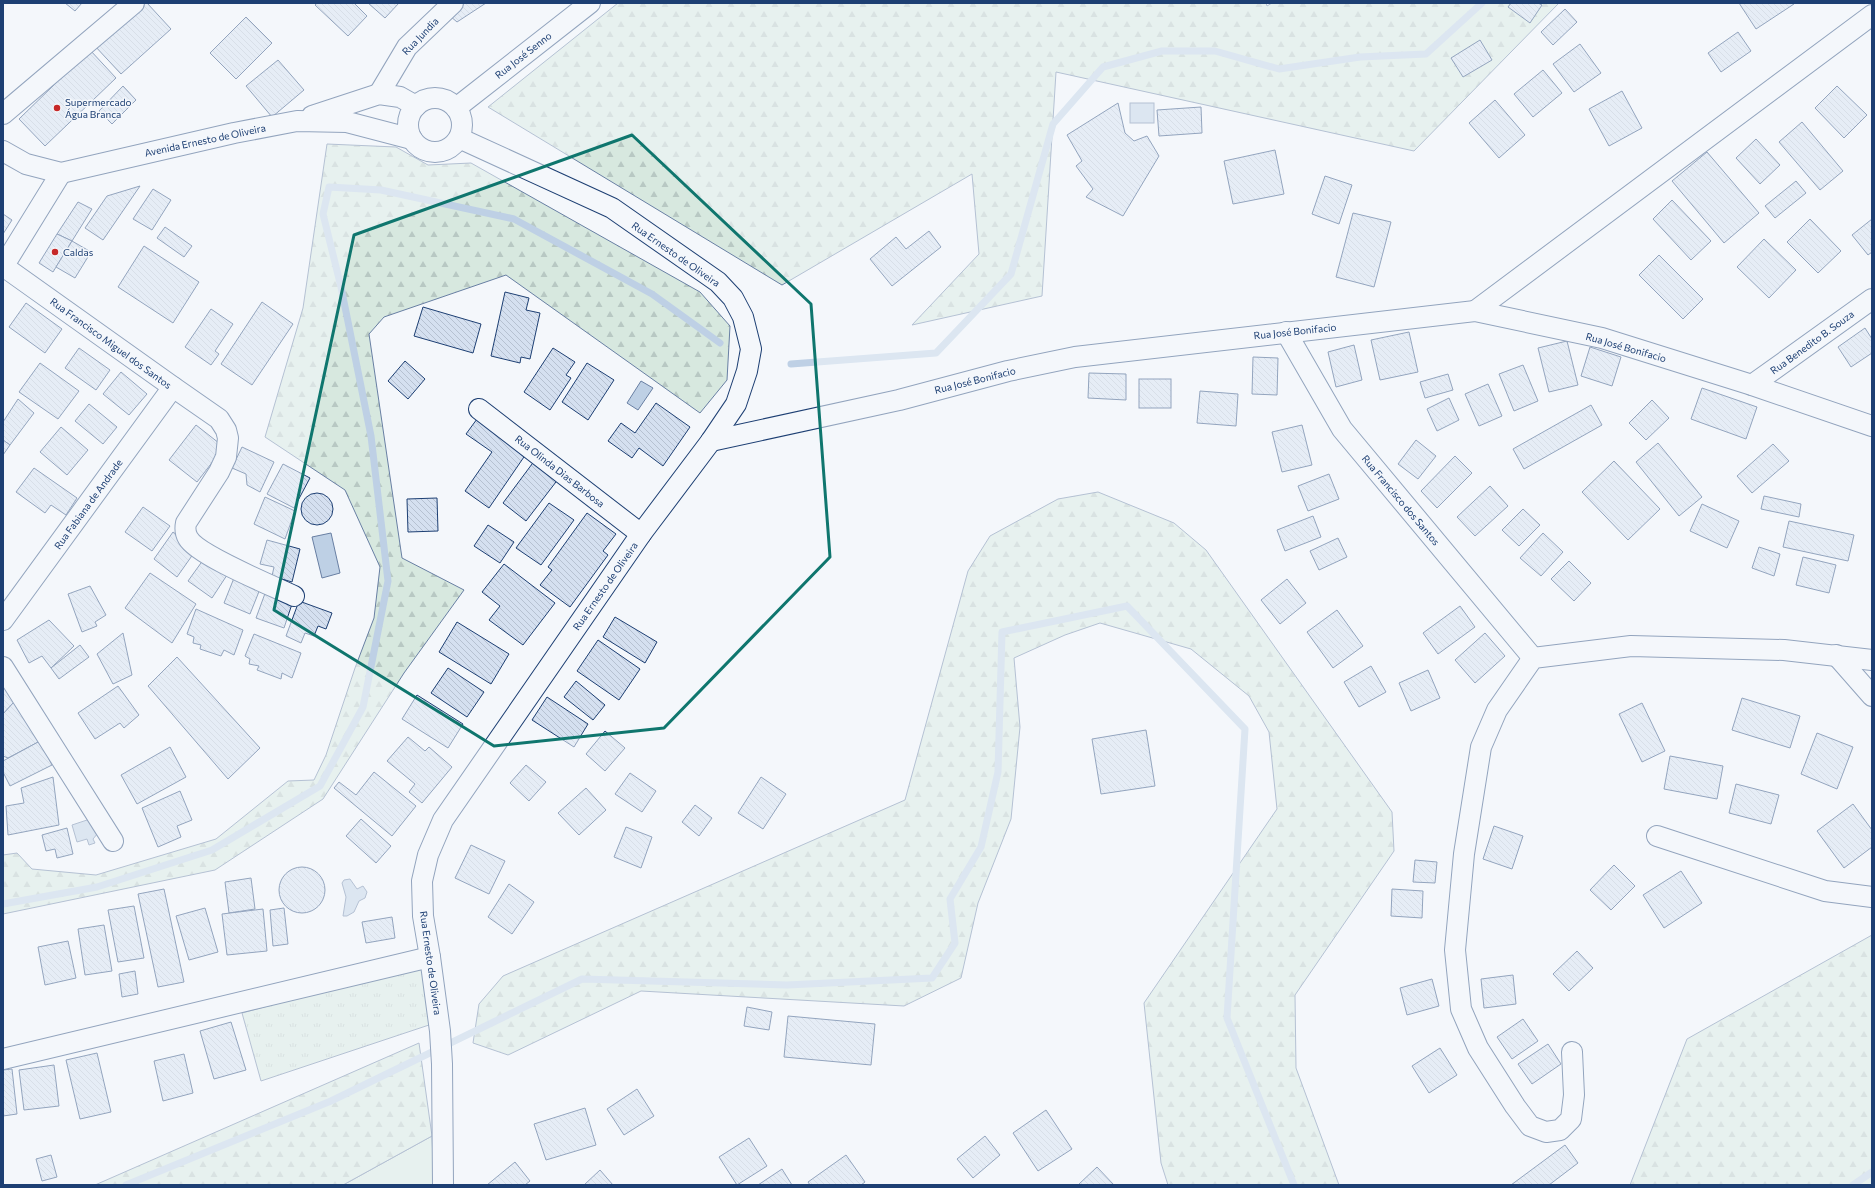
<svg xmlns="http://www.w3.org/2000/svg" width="1875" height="1188" font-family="Commissioner,sans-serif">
  <defs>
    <pattern id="forest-firs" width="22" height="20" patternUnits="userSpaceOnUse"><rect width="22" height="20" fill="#d7e8df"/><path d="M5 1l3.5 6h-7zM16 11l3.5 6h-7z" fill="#b8c8c3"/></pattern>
    <pattern id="park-tufts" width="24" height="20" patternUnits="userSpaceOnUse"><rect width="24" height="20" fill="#d7e8df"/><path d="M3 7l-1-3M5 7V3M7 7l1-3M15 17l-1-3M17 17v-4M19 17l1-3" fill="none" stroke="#b8c8c3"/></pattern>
    <pattern id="building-back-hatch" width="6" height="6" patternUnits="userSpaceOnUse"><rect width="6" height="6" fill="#d5e0f0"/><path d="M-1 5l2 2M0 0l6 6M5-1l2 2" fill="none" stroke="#b6c1d1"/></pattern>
  </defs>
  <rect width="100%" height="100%" fill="#f4f7fb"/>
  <polygon fill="#d7e8df" stroke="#687fa3" points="432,1136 434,1185 343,1185"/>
  <g fill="url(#forest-firs)" stroke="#687fa3">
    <polygon points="618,3 1266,3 1267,6 1272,3 1559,3 1414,151 1056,72 1042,296 912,325 979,254 972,174 782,285 488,107"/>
    <polygon points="327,144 396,147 428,165 471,163 700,292 730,326 727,380 700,413 506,275 384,317 369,334 402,558 464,590 404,673 323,799 215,870 3,914 3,855 17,853 32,869 96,875 216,839 288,781 314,780 326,755 355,668 374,618 380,567 345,490 265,437 303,308"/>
    <polygon points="1098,492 1174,523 1206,550 1392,812 1394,851 1295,995 1296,1068 1339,1185 1168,1185 1161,1163 1144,1003 1277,809 1269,732 1249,696 1191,649 1100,623 1065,635 1014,658 1020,727 1011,819 978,903 961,978 904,1006 641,991 508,1055 473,1043 479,1004 503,976 905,800 968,571 990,536 1058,499"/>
    <polygon points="1872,935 1872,1185 1630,1185 1687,1039"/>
    <polygon points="419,1043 432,1136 343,1185 95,1185"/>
  </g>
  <polygon fill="url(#park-tufts)" stroke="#687fa3" points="424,964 435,1023 261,1081 242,1013"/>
  <g fill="#bed0e5" stroke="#687fa3">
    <rect x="1130" y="103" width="24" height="20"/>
    <polygon points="641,381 653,388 638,410 627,403"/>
    <polygon points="331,533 340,573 322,578 312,537"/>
    <polygon points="93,818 98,833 93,839 95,843 89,845 87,839 77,842 72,825"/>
    <polygon points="350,879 357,889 363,886 367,892 365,898 359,901 354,912 347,916 343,916 346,897 342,883 344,880"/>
  </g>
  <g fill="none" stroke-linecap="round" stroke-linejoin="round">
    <g stroke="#bed0e5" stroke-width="7">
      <polyline points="791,364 936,353 1011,274 1053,124 1103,67 1162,51 1215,51 1279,69 1360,57 1426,54 1482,3"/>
      <polyline points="3,904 97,887 212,850 320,786 363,707 388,581 371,436 341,287 323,214 329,187 381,190 514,219 652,294 720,343"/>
      <polyline points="126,1185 331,1101 582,979 787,985 932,978 955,943 950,899 981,847 998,772 1002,632 1127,606 1245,729 1227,1018 1294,1185"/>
      <polyline points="1853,1185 1872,1172"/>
    </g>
  </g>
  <g fill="url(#building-back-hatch)" stroke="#1d3f73">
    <polygon points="65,3 82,3 75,11"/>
    <polygon points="141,3 147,3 171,29 121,74 94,45"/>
    <polygon points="317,3 354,3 367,16 348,36 315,5"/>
    <polygon points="368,3 399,3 385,18"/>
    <polygon points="464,3 486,3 457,22 450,16"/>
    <polygon points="1511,3 1538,3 1542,5 1530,23 1508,7"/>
    <polygon points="1739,3 1794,3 1794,4 1756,29"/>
    <polygon points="1565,9 1577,22 1553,45 1541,32"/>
    <polygon points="246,17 272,43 236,79 210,53"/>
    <polygon points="1738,32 1751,51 1721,72 1708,53"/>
    <polygon points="1480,40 1492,60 1463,77 1451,58"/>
    <polygon points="1580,44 1601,73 1574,92 1553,64"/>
    <polygon points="90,50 116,78 45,146 19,119"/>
    <polygon points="278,60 304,90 272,117 246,86"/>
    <polygon points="1543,70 1562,93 1533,117 1514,94"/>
    <polygon points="123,86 136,100 112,124 99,111"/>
    <polygon points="1837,86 1867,115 1844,138 1815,108"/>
    <polygon points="1622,91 1642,128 1609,146 1589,109"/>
    <polygon points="1495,100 1525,135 1499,158 1469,123"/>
    <polygon points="1118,103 1125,133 1134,141 1147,136 1159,156 1123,216 1086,197 1093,189 1076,166 1082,161 1067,135"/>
    <polygon points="1201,107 1202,133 1159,136 1157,110"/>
    <polygon points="1802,122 1843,171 1820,190 1779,142"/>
    <polygon points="1756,139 1780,165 1760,184 1736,158"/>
    <polygon points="1275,150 1284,194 1233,204 1224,161"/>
    <polygon points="1707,152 1759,213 1724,243 1672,181"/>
    <polygon points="1325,176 1352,185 1339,224 1312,214"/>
    <polygon points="1796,181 1806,193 1775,218 1765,206"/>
    <polygon points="140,186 103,240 85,228 107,196"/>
    <polygon points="153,189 171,200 152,230 133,219"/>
    <polygon points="1672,200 1711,241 1691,260 1653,219"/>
    <polygon points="78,202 92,209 72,241 57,234"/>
    <polygon points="1353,213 1391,222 1374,287 1336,277"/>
    <polygon points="3,214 12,220 3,234"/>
    <polygon points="1810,219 1841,251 1818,273 1787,242"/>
    <polygon points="1872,219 1872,252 1868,255 1852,235"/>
    <polygon points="165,227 192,246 184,257 157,238"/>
    <polygon points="929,231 941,247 892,286 870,259 896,237 906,249"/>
    <polygon points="57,234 72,241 53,272 39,263"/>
    <polygon points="1764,239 1796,270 1769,298 1737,267"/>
    <polygon points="72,241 91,252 75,278 56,267"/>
    <polygon points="144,246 199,282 173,323 118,287"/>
    <polygon points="1659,255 1703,299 1683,319 1639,275"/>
    <polygon points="505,292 529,298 526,310 540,313 530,359 521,357 520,363 491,356"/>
    <polygon points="262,302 293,324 252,385 221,364"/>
    <polygon points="26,303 62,329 45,353 9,327"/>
    <polygon points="423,307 481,324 473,353 414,336"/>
    <polygon points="211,309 233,324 215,351 219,354 211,365 185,347"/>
    <polygon points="1865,328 1872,339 1872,353 1851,367 1838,347"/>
    <polygon points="1409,332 1418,372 1380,380 1371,340"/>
    <polygon points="1567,341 1578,385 1549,392 1538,348"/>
    <polygon points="1354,345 1362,380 1336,387 1328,352"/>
    <polygon points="1590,347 1621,357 1612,386 1581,376"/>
    <polygon points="79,348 110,370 96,390 65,368"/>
    <polygon points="553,348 575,362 566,375 571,378 550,410 524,392"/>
    <polygon points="1253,357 1278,358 1277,395 1252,394"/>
    <polygon points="405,361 425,379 408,399 388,381"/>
    <polygon points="40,363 79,391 58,419 19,392"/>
    <polygon points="587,363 614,380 588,420 562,402"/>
    <polygon points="1523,365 1538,401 1514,411 1499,374"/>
    <polygon points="121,372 147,394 129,415 103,394"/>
    <polygon points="1089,373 1126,374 1126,400 1088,398"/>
    <polygon points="1448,374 1453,390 1425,398 1420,382"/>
    <rect x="1139" y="379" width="32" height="29"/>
    <polygon points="1488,384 1502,416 1479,426 1465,394"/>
    <polygon points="1702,388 1757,407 1746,439 1691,419"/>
    <polygon points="1200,391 1238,394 1236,426 1197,423"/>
    <polygon points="1449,398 1459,420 1437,431 1427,409"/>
    <polygon points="18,399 34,413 10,445 3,440 3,422"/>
    <polygon points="1652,400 1669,418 1646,440 1629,423"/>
    <polygon points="656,403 690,427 663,466 639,448 632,458 608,441 621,423 635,433"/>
    <polygon points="89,404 117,427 103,444 75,421"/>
    <polygon points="1591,405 1602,425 1524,469 1513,449"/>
    <polygon points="477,419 526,454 489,508 465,491 492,452 466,434"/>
    <polygon points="196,425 224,447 197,482 169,460"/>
    <polygon points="1302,425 1312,465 1282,472 1272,432"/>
    <polygon points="61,427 88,450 67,475 40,452"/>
    <polygon points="3,440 10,445 3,455"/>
    <polygon points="1416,440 1436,456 1418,479 1398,464"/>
    <polygon points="1658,443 1702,497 1679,516 1636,462"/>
    <polygon points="1773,444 1789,461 1752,493 1737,476"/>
    <polygon points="242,447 274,462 260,492 247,485 246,474 232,468"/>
    <polygon points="1455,456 1472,473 1437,508 1421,491"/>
    <polygon points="535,460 559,478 526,521 503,503"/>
    <polygon points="1614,461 1660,509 1628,540 1582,492"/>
    <polygon points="283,464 310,478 294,508 267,494"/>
    <polygon points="34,468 77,498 66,515 51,505 45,513 16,492"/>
    <polygon points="1329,474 1339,499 1308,511 1298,486"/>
    <polygon points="1490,486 1508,506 1475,536 1457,517"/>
    <circle cx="317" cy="509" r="16"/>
    <polygon points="1764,496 1801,504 1799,517 1761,509"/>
    <polygon points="265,497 295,511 285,539 254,524"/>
    <polygon points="437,498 438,531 408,532 407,499"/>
    <polygon points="549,503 574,520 541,565 516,548"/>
    <polygon points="1702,504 1739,521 1727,548 1690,531"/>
    <polygon points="143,507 170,526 152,551 125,532"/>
    <polygon points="1523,509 1540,525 1519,546 1502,530"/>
    <polygon points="587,513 616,534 603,551 608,555 570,607 540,585 552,570 548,567"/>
    <polygon points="1313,516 1321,537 1285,551 1277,530"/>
    <polygon points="1789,521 1854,535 1848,561 1783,547"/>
    <polygon points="488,525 514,542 500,563 474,546"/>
    <polygon points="173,532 196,550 177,577 154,559"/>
    <polygon points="1543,533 1563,552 1541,576 1520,558"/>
    <polygon points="1338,538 1347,557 1319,570 1310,551"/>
    <polygon points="267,540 300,549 292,582 272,576 274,567 260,564"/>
    <polygon points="1759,547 1780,554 1774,576 1752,568"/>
    <polygon points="206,556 229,572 212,598 188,581"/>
    <polygon points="1803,557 1836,565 1829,593 1796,585"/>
    <polygon points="1569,561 1591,583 1574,601 1551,579"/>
    <polygon points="504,564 555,603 523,645 489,620 500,606 482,592"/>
    <polygon points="150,573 196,604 172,643 125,608"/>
    <polygon points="236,573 262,584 250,614 224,603"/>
    <polygon points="1287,579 1306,603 1280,624 1261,600"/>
    <polygon points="90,586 106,615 95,622 97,626 82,632 68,594"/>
    <polygon points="267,588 294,598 284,628 256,618"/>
    <polygon points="299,601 332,613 326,629 318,626 314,636 305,633 301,643 286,636"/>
    <polygon points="1460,606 1475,627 1438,654 1423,633"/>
    <polygon points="196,609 243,630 234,655 224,650 221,656 200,649 201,645 193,643 194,637 187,634"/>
    <polygon points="1337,610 1363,646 1333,668 1307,632"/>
    <polygon points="615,617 657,642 645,663 603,637"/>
    <polygon points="49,620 74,646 51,668 42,656 29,663 17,640"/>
    <polygon points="457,622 509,654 491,684 439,652"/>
    <polygon points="123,633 132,675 113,684 97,654"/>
    <polygon points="1485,633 1505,656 1475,683 1455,660"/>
    <polygon points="254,634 301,653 292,678 282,673 281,679 257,670 259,666 249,664 250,659 245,656"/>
    <polygon points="598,640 640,669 619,700 577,671"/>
    <polygon points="80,645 89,657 59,679 51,668"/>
    <polygon points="177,657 260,748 228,779 148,686"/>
    <polygon points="1371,666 1386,692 1359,707 1344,682"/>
    <polygon points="448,668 484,692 467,717 431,693"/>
    <polygon points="1428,670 1440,698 1411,711 1399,683"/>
    <polygon points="576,681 605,705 593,720 564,697"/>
    <polygon points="3,684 14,702 3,714"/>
    <polygon points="118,686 139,715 124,728 120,723 95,739 78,713"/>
    <polygon points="417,695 463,724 448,748 402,719"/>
    <polygon points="547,697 588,724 574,747 532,720"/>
    <polygon points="1742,698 1800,716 1790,748 1732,730"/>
    <polygon points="14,702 40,741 8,758 3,756 3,714"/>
    <polygon points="1642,703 1665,751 1642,762 1619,714"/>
    <polygon points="1146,730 1155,786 1101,794 1092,739"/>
    <polygon points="605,731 625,748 605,771 586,754"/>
    <polygon points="1817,733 1853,747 1837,789 1801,774"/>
    <polygon points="408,737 425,751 429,747 452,767 422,803 409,792 415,784 387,761"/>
    <polygon points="40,741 52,765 10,786 3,772 3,761"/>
    <polygon points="170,747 186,777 137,804 121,775"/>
    <polygon points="1670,756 1723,766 1717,799 1664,789"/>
    <polygon points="526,765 546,782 529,801 510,783"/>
    <polygon points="374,772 416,806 392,836 334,788 339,782 356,795"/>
    <polygon points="630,773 656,791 642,812 615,794"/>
    <polygon points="53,777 59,825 8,835 6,806 24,803 21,788"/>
    <polygon points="761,777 786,794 763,829 738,813"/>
    <polygon points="1736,784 1779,795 1771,824 1729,813"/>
    <polygon points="586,788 606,810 579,835 558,813"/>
    <polygon points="180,791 192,820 177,826 181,837 158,847 142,808"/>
    <polygon points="1853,804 1872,830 1872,847 1844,868 1817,831"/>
    <polygon points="695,805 712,818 699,836 682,822"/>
    <polygon points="361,819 391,846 376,863 346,836"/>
    <polygon points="1494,826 1523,836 1512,869 1483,859"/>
    <polygon points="626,827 652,837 641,868 614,857"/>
    <polygon points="67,828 73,854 57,858 55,849 46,851 42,835"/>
    <polygon points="471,845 505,861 489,894 455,878"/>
    <polygon points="1415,860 1437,862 1435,883 1413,882"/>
    <polygon points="1614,865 1635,886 1611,910 1590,890"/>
    <circle cx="302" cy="890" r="23"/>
    <polygon points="1681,871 1702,903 1664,928 1643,895"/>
    <polygon points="251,878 255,909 229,913 225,882"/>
    <polygon points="509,884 534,902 512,934 488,917"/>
    <polygon points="164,889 184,982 158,987 138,894"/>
    <polygon points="1392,889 1423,891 1422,918 1391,916"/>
    <polygon points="134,906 144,958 118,962 108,910"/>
    <polygon points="205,908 218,952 189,960 176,916"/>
    <polygon points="284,908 288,944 273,946 270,910"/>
    <polygon points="263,909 267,951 227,955 222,914"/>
    <polygon points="392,917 395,938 366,943 362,922"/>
    <polygon points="104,925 112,971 85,975 78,929"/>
    <polygon points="68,941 76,978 45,985 38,947"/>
    <polygon points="1577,951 1593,968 1569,991 1553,974"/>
    <polygon points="135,971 138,994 122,997 119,974"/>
    <polygon points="1513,975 1516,1004 1484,1008 1481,979"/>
    <polygon points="1432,979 1439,1006 1407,1015 1400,988"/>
    <polygon points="747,1007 772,1012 769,1030 744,1026"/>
    <polygon points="788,1016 875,1024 871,1065 784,1057"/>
    <polygon points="1523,1019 1538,1041 1512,1059 1497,1037"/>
    <polygon points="231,1022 246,1070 214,1079 200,1031"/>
    <polygon points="1548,1044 1561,1064 1532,1084 1518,1064"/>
    <polygon points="1440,1048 1457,1075 1429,1093 1412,1066"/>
    <polygon points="97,1053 111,1112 80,1119 66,1060"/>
    <polygon points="184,1054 193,1093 163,1101 154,1061"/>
    <polygon points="54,1065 59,1106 24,1110 19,1070"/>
    <polygon points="12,1069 17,1114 3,1116 3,1070"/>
    <polygon points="637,1089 654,1116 624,1135 607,1109"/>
    <polygon points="585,1108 596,1145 546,1160 534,1124"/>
    <polygon points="1046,1110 1072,1149 1038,1171 1013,1133"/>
    <polygon points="985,1136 1000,1155 973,1178 957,1159"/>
    <polygon points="749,1138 767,1166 737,1185 719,1157"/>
    <polygon points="1565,1145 1578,1163 1549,1185 1511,1185"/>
    <polygon points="51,1155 57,1177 42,1181 36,1159"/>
    <polygon points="846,1155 865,1182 861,1185 810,1185 808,1182"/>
    <polygon points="515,1162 530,1181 525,1185 487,1185"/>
    <polygon points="1097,1167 1114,1185 1078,1185"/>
    <polygon points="782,1169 792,1185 758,1185"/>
    <polygon points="600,1170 613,1185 584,1185"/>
  </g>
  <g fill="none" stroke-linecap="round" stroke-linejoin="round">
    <defs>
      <g id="minor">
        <polyline points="379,94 407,47 453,3"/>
        <circle cx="435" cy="125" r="27"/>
        <polyline points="456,108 590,3"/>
        <polyline points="3,114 134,3"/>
        <polyline points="312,116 379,94 400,97 416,106"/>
        <polyline points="3,151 26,164 61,173 234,133 297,121 347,122 412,139"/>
        <path d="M3,266L173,387L219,419L226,430L228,438L226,457L219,472L186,523C185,528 185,533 188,538C197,555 273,586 294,596"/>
        <polyline points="3,267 61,173"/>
        <polyline points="1475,311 1872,15"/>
        <polyline points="1286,332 1342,429 1533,658"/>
        <polyline points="1752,385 1872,299"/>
        <polyline points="479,409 641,534"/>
        <polyline points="711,441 899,400 1008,371 1075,357 1475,311 1602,338 1752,385 1872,426"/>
        <polyline points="3,620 173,387"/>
        <polyline points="1836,655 1872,696"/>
        <polyline points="3,667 113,841"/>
        <polyline points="1657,836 1825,891 1872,897"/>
        <polyline points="1572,1052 1574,1095 1571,1119 1560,1130 1546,1132 1530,1126 1515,1106 1478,1048 1461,1009 1455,950 1464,854 1481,747 1497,710 1533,658 1631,646 1784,650 1872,660"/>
        <polyline points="3,1059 430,957"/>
        <polyline points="443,1185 442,1064 440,1031 430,957 423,916 422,881 428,855 443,820 641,534 711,441 736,404 747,371 751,349 743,317 733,298 718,282 612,208 459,138"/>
      </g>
    </defs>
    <use href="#minor" stroke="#1d3f73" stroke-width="22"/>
    <use href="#minor" stroke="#f4f7fb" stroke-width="20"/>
  </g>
  <path d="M0 0H1875V1188H0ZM632,135L811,304L830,557L664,728L494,746L274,610L354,235Z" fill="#f4f7fb" fill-opacity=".55" fill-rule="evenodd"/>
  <path fill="none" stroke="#0f766e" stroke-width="3" stroke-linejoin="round" d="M632,135L811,304L830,557L664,728L494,746L274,610L354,235Z"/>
  <g fill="#c62828" stroke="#f4f7fb" stroke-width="1.5">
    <circle cx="57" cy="108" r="4"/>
    <circle cx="55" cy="252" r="4"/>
  </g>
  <g text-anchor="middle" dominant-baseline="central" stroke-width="3" stroke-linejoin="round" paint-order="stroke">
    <g font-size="10" fill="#1d3f73" stroke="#f4f7fb">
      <text transform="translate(420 36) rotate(-46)">Rua Jundia</text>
      <text transform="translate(523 55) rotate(-38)">Rua José Senno</text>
      <text transform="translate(205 140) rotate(-12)">Avenida Ernesto de Oliveira</text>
      <text transform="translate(676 254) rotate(35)">Rua Ernesto de Oliveira</text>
      <text transform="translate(1295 331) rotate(-6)">Rua José Bonifacio</text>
      <text transform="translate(1812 342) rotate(-36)">Rua Benedito B. Souza</text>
      <text transform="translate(111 343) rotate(36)">Rua Francisco Miguel dos Santos</text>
      <text transform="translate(1626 347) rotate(16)">Rua José Bonifacio</text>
      <text transform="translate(975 380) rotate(-14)">Rua José Bonifacio</text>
      <text transform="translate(560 471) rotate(38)">Rua Olinda Dias Barbosa</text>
      <text transform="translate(1401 500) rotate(50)">Rua Francisco dos Santos</text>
      <text transform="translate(88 504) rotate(-54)">Rua Fabiana de Andrade</text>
      <text transform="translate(605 586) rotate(-55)">Rua Ernesto de Oliveira</text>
      <text transform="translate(431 963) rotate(82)">Rua Ernesto de Oliveira</text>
    </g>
    <g font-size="10" fill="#1d3f73" stroke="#f4f7fb" text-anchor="start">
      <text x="65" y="102">Supermercado<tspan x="65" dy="12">Água Branca</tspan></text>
      <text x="63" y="252">Caldas</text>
    </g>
  </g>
  <rect width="1875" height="1188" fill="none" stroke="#1d3f73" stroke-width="8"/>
</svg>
